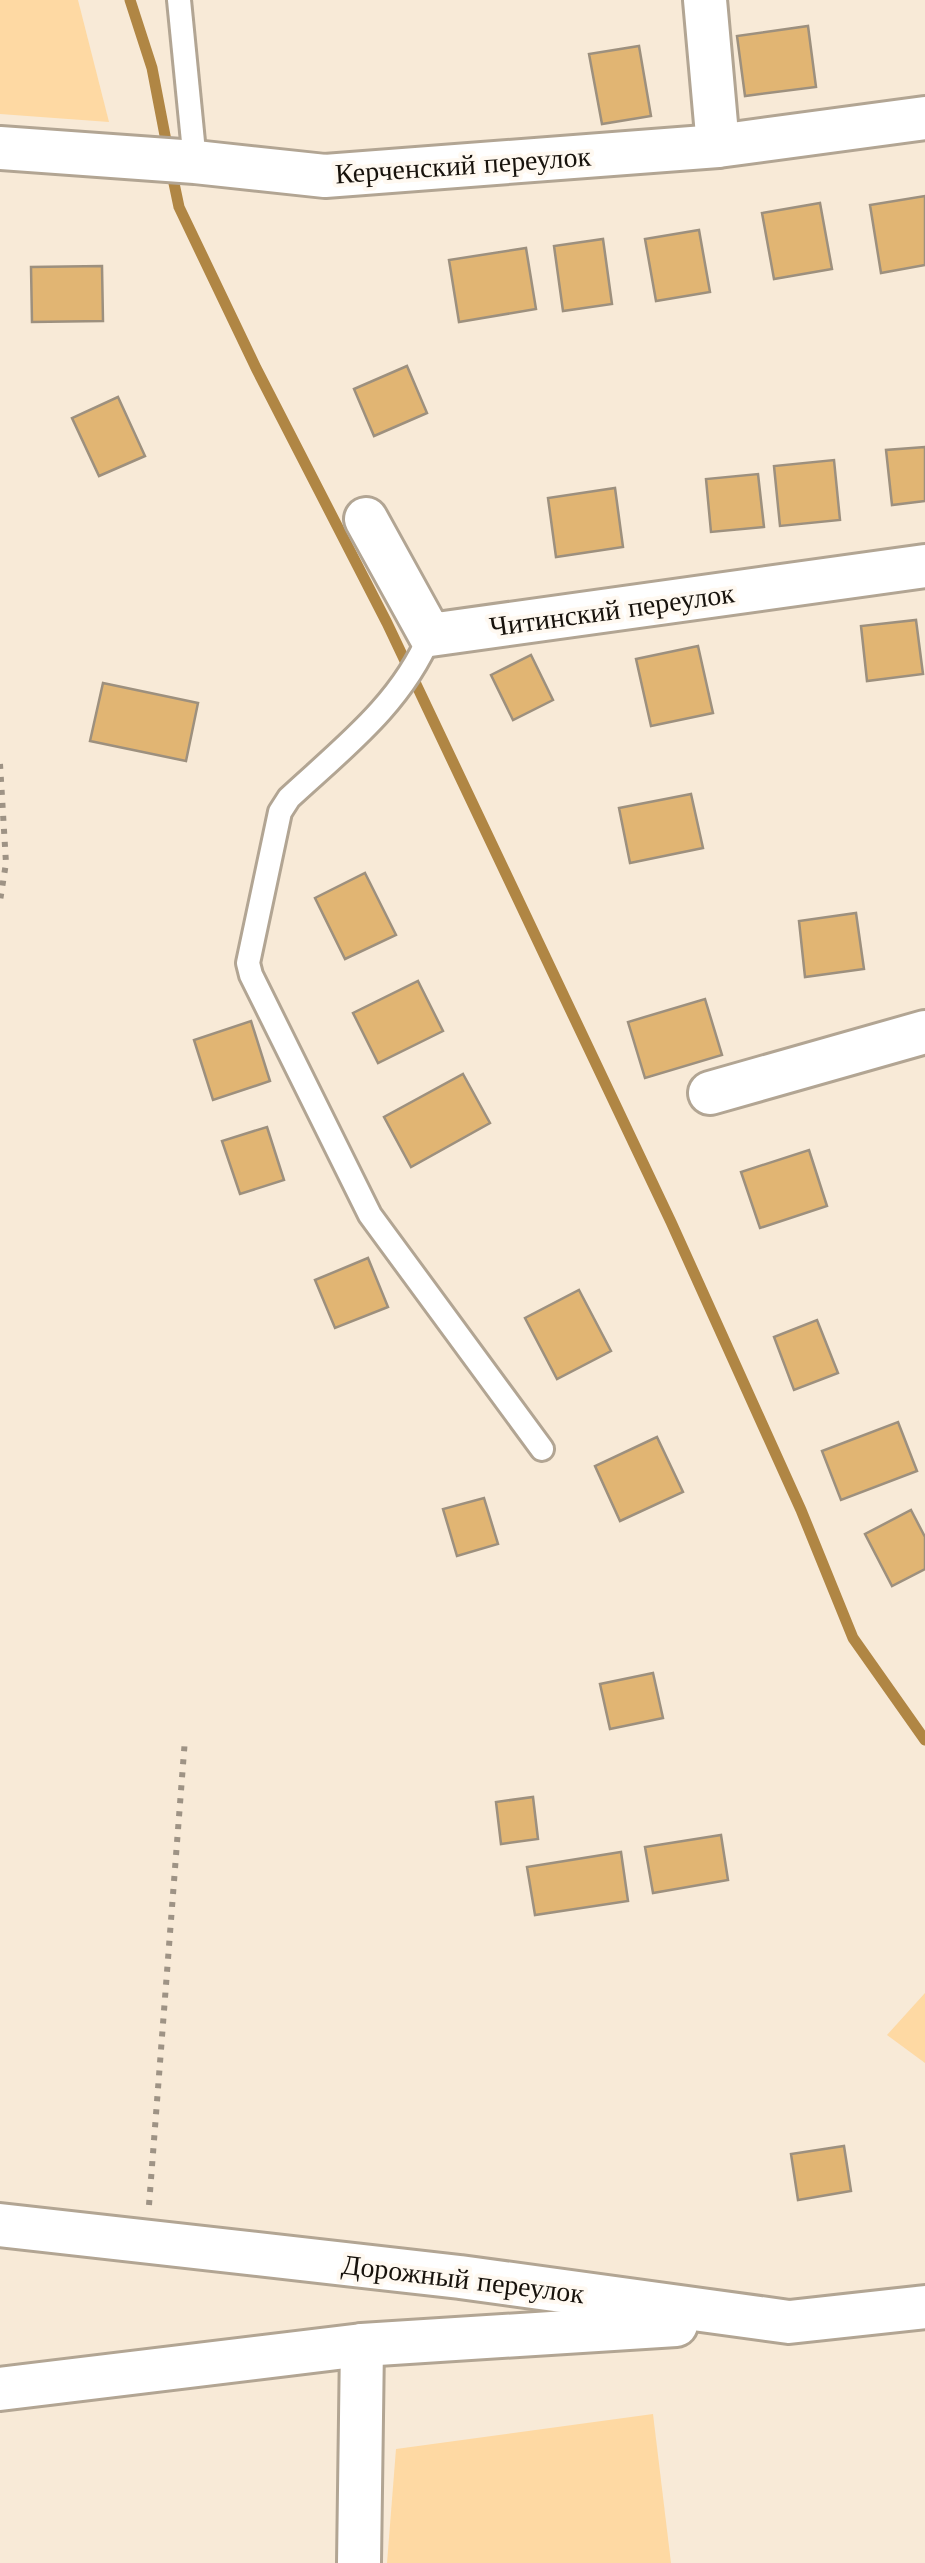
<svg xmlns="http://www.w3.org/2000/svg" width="925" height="2563" font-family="'Libre Baskerville',serif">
  <rect width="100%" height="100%" fill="#f8ead7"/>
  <g fill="#fed9a3">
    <polygon points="0,0 78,0 109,122 0,114"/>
    <polygon points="925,1993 925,2063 887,2035"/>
    <polygon points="653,2414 671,2563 387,2563 396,2449"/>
  </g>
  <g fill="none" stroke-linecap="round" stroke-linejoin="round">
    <g stroke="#b08644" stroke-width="11">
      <polyline points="130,0 152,68 168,151"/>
      <polyline points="171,169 179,207 256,368 387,623 671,1222 801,1510 853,1638 925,1740"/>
    </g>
  </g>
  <g fill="#e1b573" stroke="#9d907e" stroke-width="2.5">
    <polygon points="808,26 816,87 745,96 737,36"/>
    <polygon points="639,46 651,116 602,124 589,54"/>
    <polygon points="925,196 925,265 881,273 870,205"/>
    <polygon points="820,203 832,269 774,279 762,213"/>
    <polygon points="699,230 710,292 656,301 645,239"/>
    <polygon points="603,239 612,304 563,311 554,246"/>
    <polygon points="526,248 536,309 459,322 449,260"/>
    <polygon points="102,266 103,321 32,322 31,267"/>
    <polygon points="407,366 427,413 374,436 354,389"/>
    <polygon points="118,397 145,456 99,476 72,418"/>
    <polygon points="925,447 925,501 892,505 886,450"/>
    <polygon points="834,460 840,520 780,526 774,466"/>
    <polygon points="758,474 764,527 711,532 706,479"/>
    <polygon points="615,488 623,547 556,557 548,498"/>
    <polygon points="916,620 923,674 867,681 861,626"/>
    <polygon points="698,646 713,713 651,726 636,659"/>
    <polygon points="531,655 553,700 513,720 491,675"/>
    <polygon points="103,683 198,703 186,761 90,741"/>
    <polygon points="691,794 703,848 630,863 619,808"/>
    <polygon points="365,873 396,935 345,959 315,898"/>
    <polygon points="856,913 864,969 805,977 799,921"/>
    <polygon points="418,981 443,1031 378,1063 353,1013"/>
    <polygon points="705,999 722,1055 645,1078 628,1022"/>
    <polygon points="251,1021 270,1081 213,1100 194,1040"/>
    <polygon points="463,1074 490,1123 411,1167 384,1117"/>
    <polygon points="267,1127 284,1180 240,1194 222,1141"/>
    <polygon points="809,1150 827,1206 760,1228 741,1172"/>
    <polygon points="368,1258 388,1307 335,1328 315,1280"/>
    <polygon points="579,1290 611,1351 557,1379 525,1318"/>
    <polygon points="817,1320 838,1373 794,1390 774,1337"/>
    <polygon points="898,1422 917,1471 841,1500 822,1451"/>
    <polygon points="657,1437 683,1492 620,1521 595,1466"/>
    <polygon points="484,1498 498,1544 457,1556 443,1509"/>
    <polygon points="911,1510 925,1537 925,1569 892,1586 865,1534"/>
    <polygon points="653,1673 663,1718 610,1729 600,1684"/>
    <polygon points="533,1797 538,1839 501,1844 496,1802"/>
    <polygon points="721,1835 728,1880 653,1893 645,1847"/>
    <polygon points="621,1852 628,1901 535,1915 527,1867"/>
    <polygon points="844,2146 851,2191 798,2200 791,2154"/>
  </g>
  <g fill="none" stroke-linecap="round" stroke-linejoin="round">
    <defs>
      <g id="service">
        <polyline points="179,0 195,162"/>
        <path d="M430,635C401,704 343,748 289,798L280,812L248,963L251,975L370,1215L542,1449"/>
      </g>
      <g id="minor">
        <polyline points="705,0 718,146"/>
        <polyline points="0,148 195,162 325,176 718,146 925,118"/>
        <polyline points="366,519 430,635 925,566"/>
        <polyline points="710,1093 925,1032"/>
        <polyline points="0,2225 460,2277 789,2322 925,2307"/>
        <polyline points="0,2389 362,2345 676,2325"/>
        <polyline points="359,2563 362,2345"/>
      </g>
    </defs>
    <use href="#service" stroke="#b2a593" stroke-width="28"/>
    <use href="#minor" stroke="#b2a593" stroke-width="48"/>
    <g stroke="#9e9385" stroke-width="6" stroke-dasharray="5 8" stroke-linecap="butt">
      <polyline points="0,764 6,863 0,901"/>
      <polyline points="149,2205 185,1739"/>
    </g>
    <use href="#service" stroke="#fff" stroke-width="22"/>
    <use href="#minor" stroke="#fff" stroke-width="42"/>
  </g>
  <g text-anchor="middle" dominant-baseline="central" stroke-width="8" stroke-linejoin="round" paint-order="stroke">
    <g font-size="28" fill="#17120c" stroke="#fff9f1">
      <text transform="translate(463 165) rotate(-4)">Керченский переулок</text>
      <text transform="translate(612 610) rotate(-8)">Читинский переулок</text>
      <text transform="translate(463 2279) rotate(7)">Дорожный переулок</text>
    </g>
  </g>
</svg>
